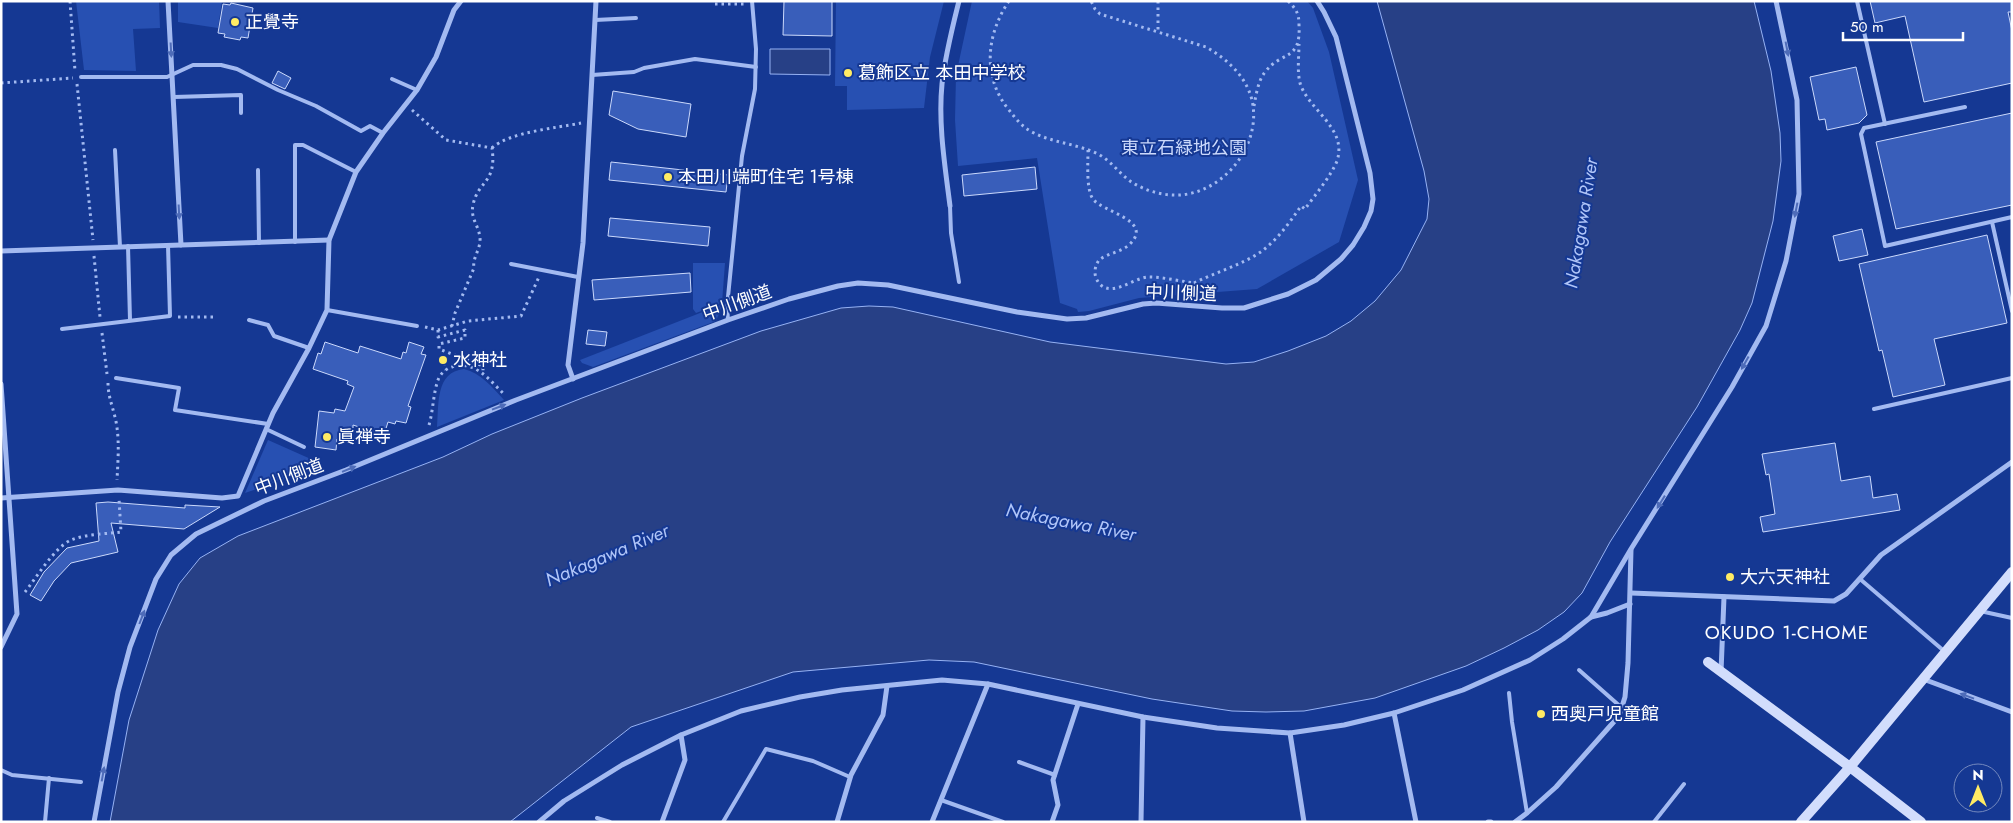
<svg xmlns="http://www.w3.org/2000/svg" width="2013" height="823" font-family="Jost,'Noto Sans JP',sans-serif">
  <rect width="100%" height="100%" fill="#153893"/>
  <g fill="#2750b2">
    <polygon points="76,1 159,1 160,28 133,29 136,71 84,70"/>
    <polygon points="178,1 222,1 218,28 178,22"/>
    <polygon points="836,1 944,1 930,57 924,108 847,110 847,86 835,86"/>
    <polygon points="972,1 1307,1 1313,8 1329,52 1358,180 1339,242 1257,289 1139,298 1089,311 1078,312 1077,309 1060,303 1037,158 958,166 955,120 956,75"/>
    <polygon points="693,263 725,263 722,303 696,313 693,309"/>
    <polygon points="723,304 716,321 593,367 582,363 580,360"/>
    <path d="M464,369C481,373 492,387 504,400L437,427C439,405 435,372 464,369Z"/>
    <polygon points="268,440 313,460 308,471 245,493"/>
  </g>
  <g fill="#274086" stroke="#96b2f4">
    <polygon points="1377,1 1754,1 1771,71 1780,133 1781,161 1773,221 1752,303 1740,330 1697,407 1610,542 1582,593 1564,612 1538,630 1504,648 1466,666 1375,698 1304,711 1266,712 1232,711 1152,699 974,662 929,660 793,672 631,727 510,822 110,822 129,720 158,630 179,584 200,558 238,536 443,457 492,434 582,398 761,331 841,308 869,306 893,307 1050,342 1226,364 1254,362 1288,351 1326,336 1351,321 1375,301 1401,270 1427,219 1429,199 1424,171"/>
    <polygon points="770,49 830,49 830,75 770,74"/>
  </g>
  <g fill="#395eba" stroke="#cbd9fc">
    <polygon points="784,1 832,1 832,36 783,35"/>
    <polygon points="1870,1 2012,1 2012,12 2008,12 2012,31 2012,83 1924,102 1905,16 1875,23"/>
    <polygon points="231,3 253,8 248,38 241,37 240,40 224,37 225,34 218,33 223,4 230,5"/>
    <polygon points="1856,67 1867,115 1859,123 1827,130 1825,119 1819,120 1810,77"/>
    <polygon points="278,71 291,78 285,89 272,83"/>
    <polygon points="613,91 691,104 686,137 638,129 609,115"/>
    <polygon points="2012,113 2012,205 1896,229 1876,142"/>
    <polygon points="611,162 728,175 726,192 609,180"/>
    <polygon points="1035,167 1037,189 964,196 962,175"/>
    <polygon points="610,218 710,227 708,246 608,236"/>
    <polygon points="1862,229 1868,255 1839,261 1833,236"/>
    <polygon points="1987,235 2007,323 1934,339 1945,385 1893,397 1882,350 1879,351 1859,264"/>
    <polygon points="690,273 691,292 594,300 592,280"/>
    <polygon points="588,330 607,332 605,346 586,344"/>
    <polygon points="325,342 358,353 360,346 401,359 403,352 406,353 409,342 424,347 421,354 426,355 408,406 411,407 406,423 396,421 395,424 388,422 384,435 353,425 353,428 347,428 346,440 337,439 336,450 315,447 319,411 334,413 335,409 345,411 354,387 347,384 348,381 313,369 318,353 321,354"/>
    <polygon points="1835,443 1841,481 1870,476 1873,498 1897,494 1900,510 1763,532 1760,517 1775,514 1769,474 1766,475 1762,454"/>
    <polygon points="108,502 185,508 185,505 220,507 184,529 111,523 118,552 71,563 54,581 41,601 30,595 44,572 67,548 99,541 96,503"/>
  </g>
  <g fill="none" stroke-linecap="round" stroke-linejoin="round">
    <g stroke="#a3baf1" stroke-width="3" stroke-dasharray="2.5 4" stroke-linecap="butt">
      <polyline points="70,1 75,71"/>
      <path d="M1009,1C986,35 982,77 1009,110C1016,119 1023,128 1034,133C1054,143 1078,144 1098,154C1111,161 1119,173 1130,181C1145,191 1163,196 1181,195C1225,191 1262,145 1252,100C1246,76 1227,59 1206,47L1100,14L1095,9L1091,1"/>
      <polyline points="1158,1 1158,32"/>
      <polyline points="715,4 744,4"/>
      <polyline points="1,83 73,78"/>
      <polyline points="77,84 93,240"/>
      <path d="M1254,106C1256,95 1258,81 1265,72C1282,50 1301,62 1299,25C1299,13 1296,9 1288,1"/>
      <path d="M412,110L446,140L492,148C497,184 478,180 473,205C470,218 479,226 480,238C481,249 472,258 474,268L455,313L452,326"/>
      <path d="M492,148C509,132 557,128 581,123"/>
      <path d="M1088,150C1088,162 1086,190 1093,199C1102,212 1154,220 1130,244C1122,252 1108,253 1099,260C1095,266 1094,272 1096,278C1107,302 1132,278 1148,277C1163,277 1179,281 1194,283L1193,297"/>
      <polyline points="94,256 100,317"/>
      <path d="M1194,283C1216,272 1242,265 1262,251C1278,239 1290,222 1301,206L1305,209C1315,195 1331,176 1337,161C1348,128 1308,110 1300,83C1297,71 1299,56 1299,44"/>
      <polyline points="178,317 213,317"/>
      <polyline points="425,327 438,330 468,321 521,316 539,277"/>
      <polyline points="438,330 438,337 465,330 465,338 439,344 439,349 483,366 483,373"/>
      <polyline points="102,333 107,374"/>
      <polyline points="444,363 446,370"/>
      <path d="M108,383C108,395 112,405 115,417C120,437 118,460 117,480"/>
      <path d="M429,425C433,411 433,397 437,383C439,375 445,369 452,367C475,359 490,381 504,394"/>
      <path d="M25,592C36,578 55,547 71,540C86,534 105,534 121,532L119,499"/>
    </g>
    <g stroke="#a3baf1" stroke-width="4">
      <polyline points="1857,1 1885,124"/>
      <polyline points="595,20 636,18"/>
      <polyline points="592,75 634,72 644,68 695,59 756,67"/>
      <polyline points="81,77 167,77 193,65 221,65 237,69 278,90 316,106 361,131 370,126 383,133"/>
      <polyline points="392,79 417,90"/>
      <polyline points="174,97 241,95 241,113"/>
      <polyline points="1965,107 1864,128 1861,134 1885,246 2012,217"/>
      <polyline points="115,150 120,247"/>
      <polyline points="258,170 259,243"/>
      <polyline points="950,206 951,233 959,282"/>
      <polyline points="1992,222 2012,311"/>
      <polyline points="295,242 295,145 303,145 356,172"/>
      <polyline points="128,246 130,320"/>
      <polyline points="511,264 578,277"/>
      <polyline points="327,310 417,326"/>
      <polyline points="249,320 268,325 274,336 309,348"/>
      <polyline points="728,320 727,307 742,156 755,89 756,49 752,1"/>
      <polyline points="62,329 170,316 168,245"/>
      <polyline points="116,378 179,388 175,410 268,424"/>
      <polyline points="1874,409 2012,378"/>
      <polyline points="266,429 304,447"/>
      <polyline points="1860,579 1944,651"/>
      <polyline points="1980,611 2012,618"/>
      <polyline points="1579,670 1622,708"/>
      <polyline points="1509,693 1512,722 1527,813"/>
      <polyline points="1019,762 1055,775"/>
      <polyline points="1,770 12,775 81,782"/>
      <polyline points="941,800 1003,822"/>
      <polyline points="597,818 610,822"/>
      <polyline points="45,822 49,778"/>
      <polyline points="723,822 766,749 813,761 850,777"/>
      <polyline points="1654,822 1684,784"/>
    </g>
    <g stroke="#a3baf1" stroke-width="5">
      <polyline points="168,1 181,245"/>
      <path d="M950,206C945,166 938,124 942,84C945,56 952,29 959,1"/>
      <polyline points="1,251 329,240"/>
      <polyline points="573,379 568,365 583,243 596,1"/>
      <polyline points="1,384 17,614 1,647"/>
      <polyline points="1,498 118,490 222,498 238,496 273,413 309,348 327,310 329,240 356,172 383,133 417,90 436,57 454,10 461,1"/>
      <polyline points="1631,593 1834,601 1846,594 1881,555 2012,462"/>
      <polyline points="1591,617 1607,613 1630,604"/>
      <polyline points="1721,672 1724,597"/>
      <polyline points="1923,679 2012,712"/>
      <polyline points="1394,713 1416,822"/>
      <polyline points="1290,733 1304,822"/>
      <polyline points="94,822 118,692 130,647 156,579 171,555 196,534 264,501 346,470 516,400 728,320 789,299 838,286 858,283 888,285 1017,312 1067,319 1086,318 1143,304 1156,303 1222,308 1244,308 1288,294 1316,280 1341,259 1353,245 1364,227 1371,211 1373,199 1370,173 1336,37 1324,12 1317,1"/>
      <polyline points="539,822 564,801 622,765 681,735 741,711 800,697 842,690 942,680 988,684 1143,717 1217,728 1290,733 1344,725 1394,713 1463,690 1530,660 1563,639 1591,617 1631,549 1732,387 1766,326 1786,261 1799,194 1797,100 1776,1"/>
      <polyline points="662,822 685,760 681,735"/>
      <polyline points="837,822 851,775 883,715 887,686"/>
      <polyline points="932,822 988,684"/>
      <polyline points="1052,822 1058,805 1053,780 1078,704"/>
      <polyline points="1141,822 1143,717"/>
      <polyline points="1488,822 1491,822"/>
      <polyline points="1515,822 1527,813 1556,787 1619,716 1625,697 1628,663 1631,550"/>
    </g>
    <g stroke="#d2ddfc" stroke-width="10">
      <polyline points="1708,662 1850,767 1921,822"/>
      <polyline points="1801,822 1850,767 2012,572"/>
    </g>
  </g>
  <defs><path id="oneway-solid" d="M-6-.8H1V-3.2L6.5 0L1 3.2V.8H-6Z" transform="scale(1.25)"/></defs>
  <g fill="#4e6cb9">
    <use href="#oneway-solid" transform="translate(1787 49) rotate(79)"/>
    <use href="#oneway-solid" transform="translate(171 50) rotate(87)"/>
    <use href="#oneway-solid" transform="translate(1796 210) rotate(101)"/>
    <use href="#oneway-solid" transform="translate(179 212) rotate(87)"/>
    <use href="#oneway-solid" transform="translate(1745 363) rotate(119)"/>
    <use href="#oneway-solid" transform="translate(499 407) rotate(-21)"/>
    <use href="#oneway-solid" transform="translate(349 469) rotate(-22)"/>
    <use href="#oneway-solid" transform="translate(1661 502) rotate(122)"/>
    <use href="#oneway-solid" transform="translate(142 617) rotate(-69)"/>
    <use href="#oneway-solid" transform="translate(1967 696) rotate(-160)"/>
    <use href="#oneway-solid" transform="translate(103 774) rotate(-80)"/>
  </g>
  <g fill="#ffeb64" stroke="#153893" stroke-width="2">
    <circle cx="235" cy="22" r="5"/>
    <circle cx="848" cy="73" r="5"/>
    <circle cx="668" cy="177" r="5"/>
    <circle cx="443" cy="360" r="5"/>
    <circle cx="327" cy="437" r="5"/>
    <circle cx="1730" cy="577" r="5"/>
    <circle cx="1541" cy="714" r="5"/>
  </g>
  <g text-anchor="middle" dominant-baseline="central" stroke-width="4" stroke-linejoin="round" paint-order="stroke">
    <g font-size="18" fill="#fff" stroke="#153893" text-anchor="start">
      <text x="245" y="22">正覺寺</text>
      <text x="858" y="73">葛飾区立 本田中学校</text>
      <text x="678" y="177">本田川端町住宅 1号棟</text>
      <text x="453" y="360">水神社</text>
      <text x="337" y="437">眞禅寺</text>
      <text x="1740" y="577">大六天神社</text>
      <text x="1551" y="714">西奥戸児童館</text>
    </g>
    <g font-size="18" fill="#cbd9fc" stroke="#153893">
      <text x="1184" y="148">東立石緑地公園</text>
    </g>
    <g font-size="18" fill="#fff" stroke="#153893">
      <text transform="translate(1181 293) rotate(2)">中川側道</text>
      <text transform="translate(737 303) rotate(-20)">中川側道</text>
      <text transform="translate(289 477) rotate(-21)">中川側道</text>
    </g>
    <g font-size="19" font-style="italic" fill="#b0c5f8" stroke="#153893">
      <text transform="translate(1581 223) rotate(-81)">Nakagawa River</text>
      <text transform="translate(1071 522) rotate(11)">Nakagawa River</text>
      <text transform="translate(607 555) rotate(-23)">Nakagawa River</text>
    </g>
    <g font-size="19" letter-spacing="1" fill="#fff" stroke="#153893">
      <text x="1787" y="632">OKUDO 1-CHOME</text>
    </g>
  </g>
  <rect width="2013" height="823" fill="none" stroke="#ffffff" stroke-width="5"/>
  <g transform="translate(1978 788)"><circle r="24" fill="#153893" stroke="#7388be"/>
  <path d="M0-4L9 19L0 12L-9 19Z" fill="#ffeb64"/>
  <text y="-8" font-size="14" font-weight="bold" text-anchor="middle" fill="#ffffff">N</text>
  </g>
  <path d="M1843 32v8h120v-8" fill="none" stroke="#ffffff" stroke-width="2.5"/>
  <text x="1850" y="32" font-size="15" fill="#ffffff" stroke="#153893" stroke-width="4" paint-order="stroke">50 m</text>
</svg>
